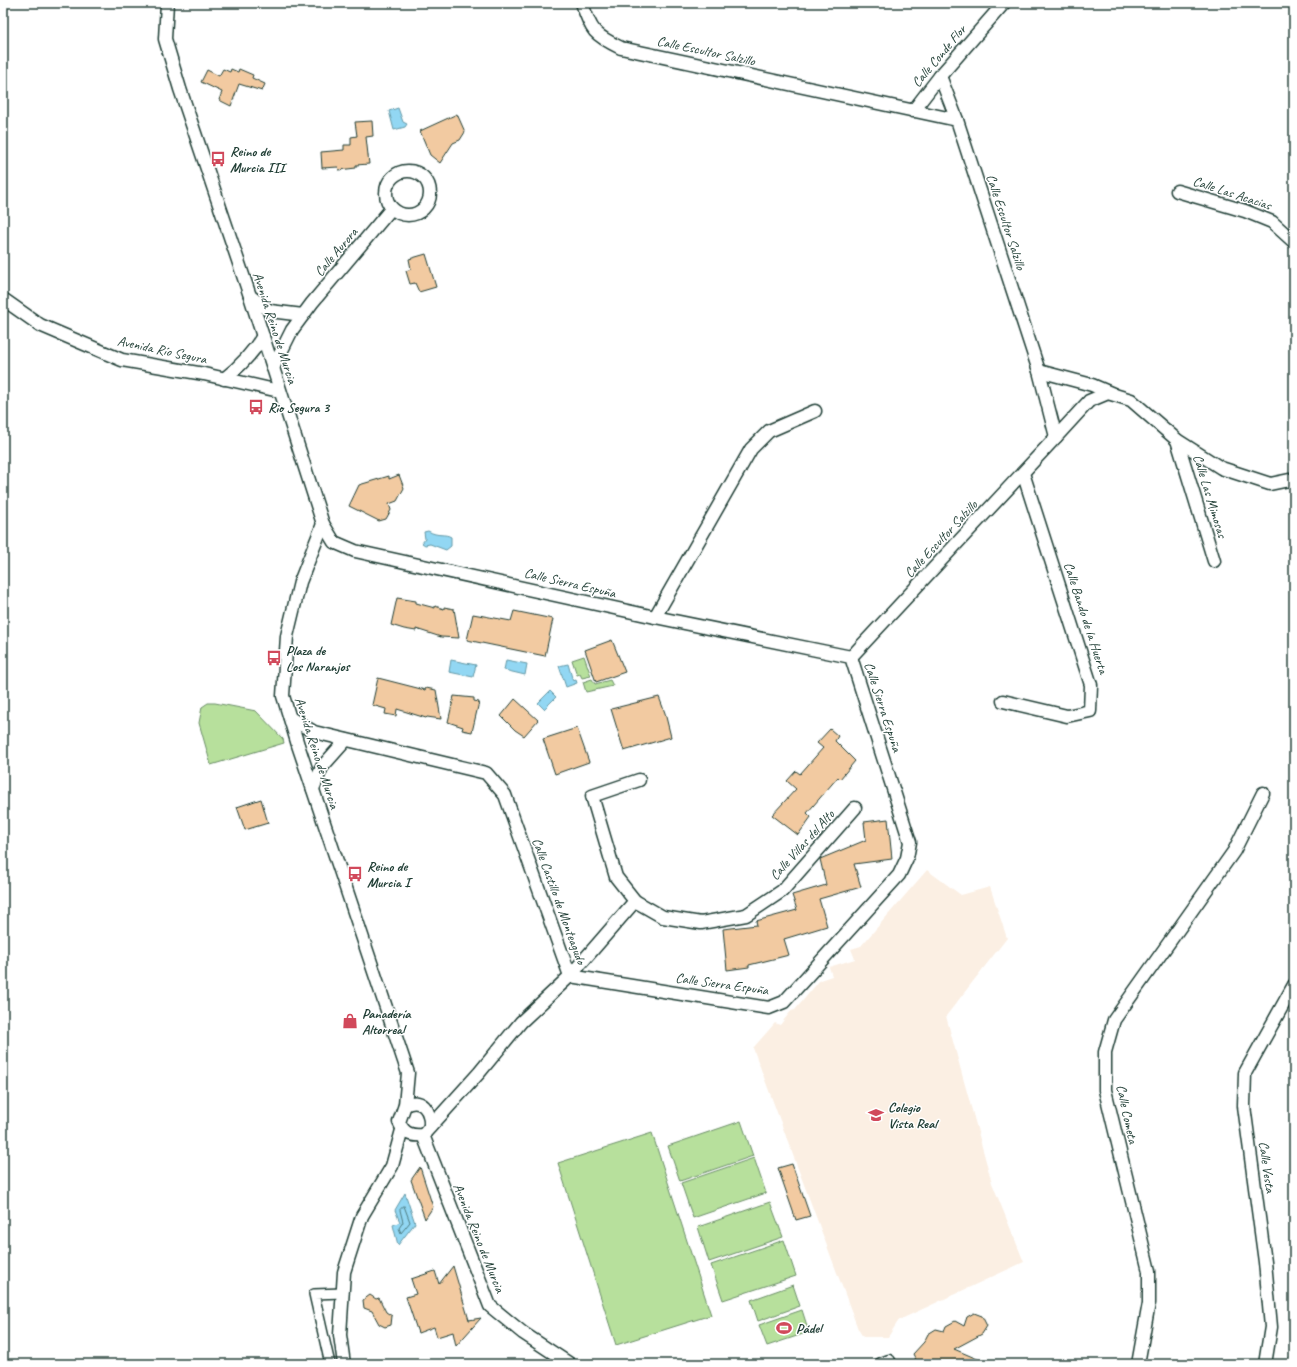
<svg xmlns="http://www.w3.org/2000/svg" width="1297" height="1367" font-family="Caveat,sans-serif">
  <rect width="100%" height="100%" fill="#fff"/>
  <filter id="ink" filterUnits="userSpaceOnUse"><feTurbulence type="fractalNoise" baseFrequency=".025" numOctaves="2"/><feDisplacementMap in="SourceGraphic" scale="8" xChannelSelector="R" yChannelSelector="G"/><feConvolveMatrix kernelMatrix="1 2 1 2 8 2 1 2 1" color-interpolation-filters="sRGB"/></filter>
  <g filter="url(#ink)">
    <polygon fill="#fbefe3" points="927,870 961,895 990,887 1007,938 946,1016 992,1183 1024,1262 899,1320 888,1337 863,1337 858,1329 753,1048 775,1023 780,1025 791,1011 795,1010 820,980 832,976 829,967 855,959 851,949 861,946"/>
    <g fill="#b7e09c" stroke="#6b8e68">
      <polygon points="584,656 591,676 582,678 580,674 577,675 572,660"/>
      <polygon points="592,679 595,684 610,680 613,686 586,692 583,682"/>
      <polygon points="208,703 215,703 256,711 283,739 284,743 211,765 199,723 202,707"/>
      <polygon points="741,1121 753,1156 680,1181 668,1146"/>
      <polygon points="652,1133 711,1315 616,1345 558,1163"/>
      <polygon points="754,1158 766,1193 693,1218 681,1183"/>
      <polygon points="770,1202 783,1237 709,1262 698,1227"/>
      <polygon points="784,1240 796,1276 723,1300 711,1265"/>
      <polygon points="793,1285 800,1306 758,1321 751,1300"/>
      <polygon points="802,1310 809,1332 767,1346 759,1325"/>
    </g>
    <g fill="#92d7f3" stroke="#6499a7">
      <polygon points="398,108 403,122 407,124 405,127 394,130 389,111"/>
      <path d="M428,531C438,537 445,533 451,537V546L446,550L430,544L425,545L422,543L425,539L424,532Z"/>
      <polygon points="451,660 476,665 473,677 449,672"/>
      <polygon points="506,660 527,664 525,675 504,670"/>
      <polygon points="568,664 573,681 576,680 577,683 566,687 559,666"/>
      <polygon points="550,691 556,697 544,709 538,703"/>
      <polygon points="405,1193 415,1223 398,1245 393,1225 400,1222 395,1210"/>
    </g>
    <g fill="none" stroke-linecap="round" stroke-linejoin="round">
      <polygon stroke="#4d7b80" stroke-width="1" points="404,1206 410,1222 401,1233 399,1228 403,1222 400,1210"/>
    </g>
    <g fill="#f2caa1" stroke="#1f3d34">
      <polygon points="223,69 230,72 231,69 238,72 239,69 253,75 252,78 265,84 262,91 239,84 231,106 219,100 222,92 201,82 207,70 219,76"/>
      <polygon points="457,114 465,132 460,140 453,143 440,163 430,155 420,131"/>
      <polygon points="372,121 373,136 366,137 369,164 356,165 356,168 339,170 338,167 322,168 321,152 344,150 344,145 351,145 351,137 357,136 355,122"/>
      <polygon points="426,254 436,287 419,292 415,283 410,284 406,271 411,269 409,259"/>
      <polygon points="399,475 404,488 397,501 389,504 391,510 386,519 379,521 349,506 359,485 389,476 389,479"/>
      <polygon points="397,598 416,601 416,603 435,608 435,606 444,609 444,607 454,609 459,638 441,637 416,629 416,631 404,629 391,625"/>
      <polygon points="514,611 553,619 545,656 467,640 473,614 511,621"/>
      <polygon points="612,640 625,672 596,682 585,650"/>
      <polygon points="378,678 425,690 426,688 436,690 441,719 427,717 426,718 397,709 396,716 385,714 386,709 372,705"/>
      <polygon points="454,696 474,698 474,701 479,702 472,732 462,730 463,727 448,722"/>
      <polygon points="659,697 665,713 671,737 624,751 611,709"/>
      <polygon points="515,699 538,720 524,736 515,730 501,716"/>
      <polygon points="577,728 589,762 555,774 543,739"/>
      <polygon points="830,729 838,736 835,741 855,761 840,779 838,777 807,813 811,817 798,835 772,815 796,789 787,781 796,771 800,774 823,748 817,743"/>
      <polygon points="261,799 268,823 245,830 237,807"/>
      <polygon points="888,819 892,859 854,864 861,887 819,899 827,926 784,939 789,955 749,965 749,967 727,970 723,929 757,925 756,921 797,910 792,895 826,885 820,859 866,840 864,822"/>
      <polygon points="792,1164 810,1216 796,1220 778,1168"/>
      <polygon points="420,1167 433,1207 425,1219 411,1180"/>
      <polygon points="453,1266 469,1320 481,1318 456,1346 453,1332 437,1337 434,1327 418,1333 406,1297 416,1294 411,1279 435,1271 439,1284"/>
      <polygon points="370,1295 376,1299 379,1298 386,1312 392,1316 391,1325 385,1327 379,1324 372,1311 364,1308 363,1300"/>
      <polygon points="974,1313 982,1316 987,1326 982,1334 954,1349 989,1364 918,1364 913,1354 924,1342 928,1334 936,1329 944,1331 946,1326 955,1321 964,1326 967,1317"/>
    </g>
    <g fill="none" stroke-linecap="round" stroke-linejoin="round">
      <defs>
        <polyline id="pedestrian" points="330,1364 314,1294 343,1293"/>
        <g id="minor">
          <path d="M167,3L165,39L180,89L250,296L323,524L300,582L287,636L283,696L298,745L408,1073L405,1105L399,1122C404,1134 411,1136 423,1135L490,1306L523,1333L570,1364"/>
          <path d="M582,3C591,31 594,35 621,48L957,120L1039,371L1056,437L851,657"/>
          <polyline points="940,76 957,120"/>
          <polyline points="913,111 940,76 1004,3"/>
          <circle cx="408" cy="193" r="22"/>
          <polyline points="1177,191 1245,211 1272,222 1294,242"/>
          <polyline points="250,296 270,311 303,315"/>
          <polyline points="3,299 40,325 122,360 204,374 279,391"/>
          <polyline points="273,368 292,330 312,303 391,209"/>
          <polyline points="1039,371 1092,385 1113,394"/>
          <path d="M224,379C241,366 252,354 263,336"/>
          <polyline points="1056,437 1089,401 1108,393 1131,400 1177,440 1221,468 1270,484 1294,479"/>
          <polyline points="1177,440 1214,561"/>
          <polyline points="323,524 334,542 355,551 655,617 851,657 910,842 907,858 899,875 784,1002 769,1008 570,976"/>
          <polyline points="655,617 751,449 769,431 815,411"/>
          <polyline points="1003,701 1067,716 1090,711 1091,685 1023,473"/>
          <polyline points="290,718 314,732 486,773 505,795 570,976 521,1022 479,1073 423,1135"/>
          <polyline points="313,789 322,767 346,740"/>
          <polyline points="635,901 663,917 701,923 746,915 782,891 855,808"/>
          <polyline points="570,976 635,901 616,877 592,796 639,780"/>
          <path d="M405,1105C422,1097 431,1110 430,1127"/>
          <polyline points="344,1364 340,1335 344,1272 362,1216 392,1166 402,1130"/>
          <polyline points="881,1364 889,1361"/>
          <polyline points="1138,1364 1149,1303 1149,1271 1105,1090 1105,1052 1114,1020 1234,851 1263,793"/>
          <polyline points="1265,1364 1271,1327 1265,1262 1244,1106 1245,1073 1294,985"/>
        </g>
      </defs>
      <use href="#pedestrian" stroke="#1f3d34" stroke-width="12"/>
      <use href="#minor" stroke="#1f3d34" stroke-width="15"/>
      <use href="#pedestrian" stroke="#fff" stroke-width="9"/>
      <use href="#minor" stroke="#fff" stroke-width="12"/>
    </g>
  </g>
  <defs>
    <symbol id="bus-bare" viewBox="-9 -9 18 18"><path d="M-5-6H5V4H4V6H2V4H-2V6H-4V4H-5ZM-3.5-4V0h7V-4ZM-3.5 1.2v1.5H-2V1.2ZM2 1.2v1.5H3.5V1.2Z" fill="#d1495b" stroke="#fff" stroke-width="2.5" paint-order="stroke"/></symbol>
    <symbol id="shop-bare" viewBox="-9 -9 18 18"><path d="M-5-2.5h2.3a2.7 3.5 0 0 1 5.4 0H5L5.5 6h-11ZM-1.5-2.5h3a1.5 2.3 0 0 0-3 0Z" fill="#d1495b" stroke="#fff" stroke-width="2.5" paint-order="stroke"/></symbol>
    <symbol id="school-bare" viewBox="-9 -9 18 18"><path d="M0-5L7-2L0 1L-7-2ZM-4 1L0 2.5L4 1V4Q0 6-4 4Z" fill="#d1495b" stroke="#fff" stroke-width="2.5" paint-order="stroke"/></symbol>
    <symbol id="stadium-bare" viewBox="-9 -9 18 18"><path d="M0-5a6.5 5 0 1 0 0 10a6.5 5 0 1 0 0-10ZM-3.5-1.8h7v3.6h-7Z" fill="#d1495b" stroke="#fff" stroke-width="2.5" paint-order="stroke"/></symbol>
  </defs>
  <g fill-rule="evenodd">
    <use href="#bus-bare" x="207" y="148" width="22" height="22"/>
    <use href="#bus-bare" x="245" y="396" width="22" height="22"/>
    <use href="#bus-bare" x="263" y="647" width="22" height="22"/>
    <use href="#bus-bare" x="344" y="863" width="22" height="22"/>
    <use href="#shop-bare" x="339" y="1010" width="22" height="22"/>
    <use href="#school-bare" x="865" y="1104" width="22" height="22"/>
    <use href="#stadium-bare" x="773" y="1317" width="22" height="22"/>
  </g>
  <g text-anchor="middle" dominant-baseline="central" stroke-width="3" stroke-linejoin="round" paint-order="stroke">
    <g font-size="14" fill="#1f3d34" stroke="#fff">
      <text transform="translate(706 51) rotate(12)">Calle Escultor Salzillo</text>
      <text transform="translate(939 56) rotate(-50)">Calle Conde Flor</text>
      <text transform="translate(1232 193) rotate(18)">Calle Las Acacias</text>
      <text transform="translate(1006 222) rotate(72)">Calle Escultor Salzillo</text>
      <text transform="translate(336 252) rotate(-50)">Calle Aurora</text>
      <text transform="translate(275 328) rotate(72)">Avenida Reino de Murcia</text>
      <text transform="translate(162 350) rotate(12)">Avenida Río Segura</text>
      <text transform="translate(1210 496) rotate(73)">Calle Las Mimosas</text>
      <text transform="translate(941 539) rotate(-47)">Calle Escultor Salzillo</text>
      <text transform="translate(570 583) rotate(13)">Calle Sierra Espuña</text>
      <text transform="translate(1086 618) rotate(72)">Calle Bando de la Huerta</text>
      <text transform="translate(883 707) rotate(72)">Calle Sierra Espuña</text>
      <text transform="translate(317 753) rotate(72)">Avenida Reino de Murcia</text>
      <text transform="translate(802 845) rotate(-48)">Calle Villas del Alto</text>
      <text transform="translate(559 901) rotate(70)">Calle Castillo de Monteagudo</text>
      <text transform="translate(722 984) rotate(8)">Calle Sierra Espuña</text>
      <text transform="translate(1127 1114) rotate(78)">Calle Cometa</text>
      <text transform="translate(1267 1167) rotate(82)">Calle Vesta</text>
      <text transform="translate(479 1238) rotate(68)">Avenida Reino de Murcia</text>
    </g>
    <g font-size="14" font-weight="bold" fill="#1f3d34" stroke="#fff" text-anchor="start">
      <text x="230" y="151">Reino de<tspan x="230" dy="16">Murcia III</tspan></text>
      <text x="268" y="407">Rio Segura 3</text>
      <text x="286" y="650">Plaza de<tspan x="286" dy="16">Los Naranjos</tspan></text>
      <text x="367" y="866">Reino de<tspan x="367" dy="16">Murcia I</tspan></text>
      <text x="362" y="1013">Panadería<tspan x="362" dy="16">Altorreal</tspan></text>
      <text x="888" y="1107">Colegio<tspan x="888" dy="16">Vista Real</tspan></text>
      <text x="796" y="1328">Pádel</text>
    </g>
  </g>
  <rect width="1297" height="1367" fill="none" stroke="#fff" stroke-width="16"/>
  <rect x="8" y="8" width="1281" height="1351" fill="none" stroke="#1f3d34" stroke-width="1.5" filter="url(#ink)"/>
</svg>
